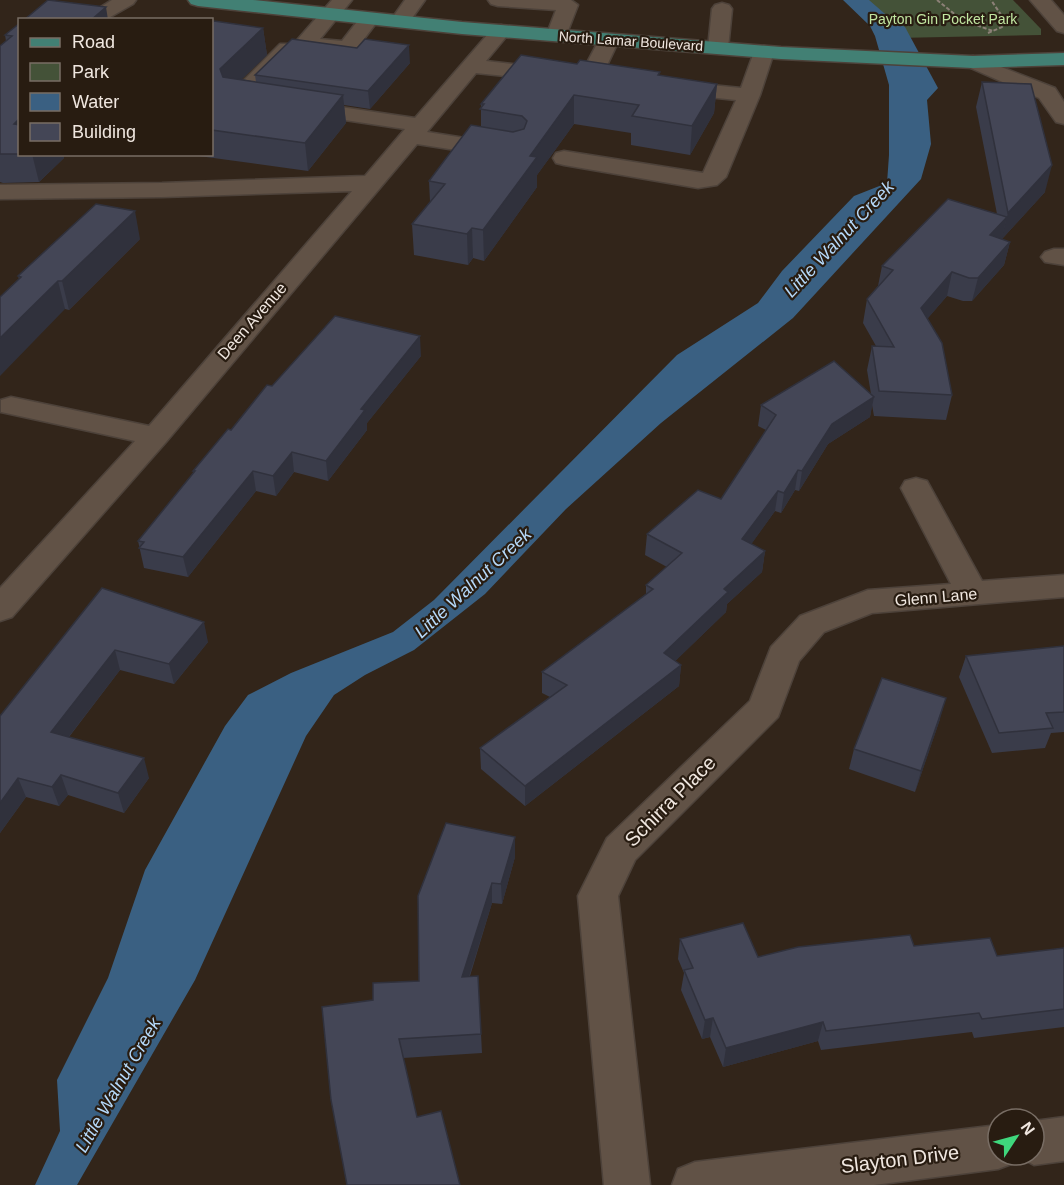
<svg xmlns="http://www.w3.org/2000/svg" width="1064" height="1185" font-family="Helvetica,sans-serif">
  <rect width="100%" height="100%" fill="#32251a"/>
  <polygon fill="#445238" points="845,0 1013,0 1041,29 1041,35 896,38"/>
  <polygon fill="#3a6082" points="843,0 869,0 892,20 905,27 938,88 927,100 931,144 921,179 793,318 661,423 566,509 485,594 414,650 365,675 334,695 306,736 195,980 77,1185 35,1185 60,1131 57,1080 108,978 145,870 225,726 248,695 291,673 393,632 434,600 677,355 758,303 782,271 854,196 887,183 889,155 889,85 875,36 870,26"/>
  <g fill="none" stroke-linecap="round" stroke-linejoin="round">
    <defs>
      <g id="minor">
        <polygon points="112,0 136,0 133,4 105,20 80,20"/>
        <polygon points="332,0 352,0 320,39 342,41 363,14 377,14 380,18 354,52 347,54 298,47 295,43 298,39"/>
        <polygon points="405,0 425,0 407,25 393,25 390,21"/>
        <polygon points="488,0 571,0 578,5 566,36 563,40 549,40 546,36 556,10 498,6 491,4"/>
        <polygon points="1030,0 1051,0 1064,15 1064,33 1057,31"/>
        <polygon points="722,3 729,5 732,9 728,48 725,52 711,52 708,48 712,9 715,5"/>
        <polygon points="501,25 508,27 511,31 486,61 554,69 561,71 565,75 561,79 554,81 476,73 427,132 509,145 512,150 509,155 501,157 417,144 166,442 12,617 0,621 0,588 135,441 1,412 1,400 11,397 149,426 352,191 162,197 0,199 0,185 162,183 365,176 405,129 237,104 229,103 226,98 280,44 294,44 297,48 253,94 415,118 494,27"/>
        <polygon points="609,34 616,36 619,40 601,78 597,82 590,84 583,82 579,78 599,40 602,36"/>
        <polygon points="764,46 771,48 774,52 760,95 726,177 717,185 698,188 564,165 556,163 553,158 556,153 564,151 703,173 736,100 671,93 663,92 660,87 663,82 671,81 741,88 754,52 757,48"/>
        <polygon points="973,56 1055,88 1064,102 1064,124 1056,122 1039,98 966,66 963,62 966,58"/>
        <polygon points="1054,249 1064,249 1064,265 1045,262 1041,257 1045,252"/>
        <polygon points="916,478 927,481 982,581 1064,575 1064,597 872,613 824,632 799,661 778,717 635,860 618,896 650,1185 604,1185 578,896 607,838 750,701 771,647 800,616 868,590 951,584 901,488 905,481"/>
        <polygon points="1064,1117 1064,1161 1034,1165 1017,1156 1014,1163 998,1169 874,1185 672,1185 678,1169 695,1162 998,1125 998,1155 1034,1155 1034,1121"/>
      </g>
      <polygon id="major" points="188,0 253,0 462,22 781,47 973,56 1064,53 1064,65 973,68 781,59 462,34 198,6 191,4"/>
    </defs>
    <use href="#minor" stroke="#4d423a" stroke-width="3"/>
    <use href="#major" stroke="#4d423a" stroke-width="3"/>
    <g stroke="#8c8077" stroke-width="2" stroke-dasharray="4 2" stroke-linecap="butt">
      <polyline points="937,0 962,20 993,31"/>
      <polyline points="988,33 1002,27 1006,22 991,0"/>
    </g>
    <use href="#minor" fill="#615246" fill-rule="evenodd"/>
    <use href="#major" fill="#428074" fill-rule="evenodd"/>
  </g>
  <g fill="#3a3c4a">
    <polygon points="20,23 20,154 63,154 64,158 39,182 3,183 0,182 0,46 6,41 5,35"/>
    <polygon points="212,23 263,28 267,55 242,79 256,82 255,75 410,63 370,109 344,105 346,123 308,171 184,154 212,154"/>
    <polygon points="577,64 717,84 714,113 690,155 631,145 631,133 574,124 537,175 537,187 484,261 473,258 468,265 414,255 412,224 430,202 429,181 481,127 481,104"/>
    <polygon points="982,82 1045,192 1002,239 1010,242 1004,265 972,301 963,301 947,296 927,319 952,395 946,420 874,416 872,405 870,417 828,444 799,491 795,490 781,513 775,511 751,544 765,551 762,572 727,604 726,612 675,661 681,665 679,686 525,806 481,769 480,748 550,697 542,693 542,672 646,595 646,585 667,567 645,555 647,534 721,499 766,430 758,426 761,405 871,394 867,370 872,346 876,346 863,323 867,299 878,286 882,266 997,214 976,107"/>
    <polygon points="140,239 69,310 65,309 19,279 18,276"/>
    <polygon points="421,356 367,423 367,430 328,481 294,472 276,496 256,491 188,577 144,568 138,541 193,473 193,471 272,386"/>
    <polygon points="102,588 208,642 174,684 120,670 69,737 149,778 124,813 68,795 59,806 26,797 0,833 0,716"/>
    <polygon points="1064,646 1064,732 1051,733 1045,748 992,753 959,677 966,656"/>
    <polygon points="940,719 915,792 849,769 854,749"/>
    <polygon points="515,857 502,904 492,903 470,976 478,976 482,1053 403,1058 347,1185 373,1000 419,981 418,896"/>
    <polygon points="680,939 758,957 914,946 997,956 1064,948 1064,1027 974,1038 972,1032 821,1050 818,1041 723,1067 710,1037 702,1039 681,990 684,973 678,959"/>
  </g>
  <g fill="#30313c">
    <polygon points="106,7 108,20 91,20"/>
    <polygon points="263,28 267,55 224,96 220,69"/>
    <polygon points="409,45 410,63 370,109 368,91"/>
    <polygon points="717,84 714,113 690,155 692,126"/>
    <polygon points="343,95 346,123 308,171 305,143"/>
    <polygon points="574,95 574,124 537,175 537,187 484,261 483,230 530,156"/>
    <polygon points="20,118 20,146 14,124"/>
    <polygon points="32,154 63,154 64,158 39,182"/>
    <polygon points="1052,165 1045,192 1001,240 1008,213"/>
    <polygon points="135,211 140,239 69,310 62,281"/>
    <polygon points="1007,217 1001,241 990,235"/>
    <polygon points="472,228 473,258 468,265 467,234"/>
    <polygon points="1010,242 1004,265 972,301 978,278"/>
    <polygon points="952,272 947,296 916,332 921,308"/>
    <polygon points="58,281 65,309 0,376 0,338"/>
    <polygon points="420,336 421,356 367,423 367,430 328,481 326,461 361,409"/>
    <polygon points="874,397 870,417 828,444 799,491 802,471 832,424"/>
    <polygon points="292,452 294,472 276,496 273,476"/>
    <polygon points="798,470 795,490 781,513 784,493"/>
    <polygon points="253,471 256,491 188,577 183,557"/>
    <polygon points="778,491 775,511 740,560 742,539"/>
    <polygon points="765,551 762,572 727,604 726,612 662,674 664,653 724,589"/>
    <polygon points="204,622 208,642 174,684 169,664"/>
    <polygon points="115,650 120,670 57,752 51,732"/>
    <polygon points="681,665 679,686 525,806 525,786"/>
    <polygon points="946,698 940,719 915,792 921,771"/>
    <polygon points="144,758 149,778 124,813 118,793"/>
    <polygon points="61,775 68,795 59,806 52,787"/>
    <polygon points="18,778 26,797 0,833 0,803"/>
    <polygon points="515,837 515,857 502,904 501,884"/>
    <polygon points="492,883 492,903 463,996 462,977"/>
    <polygon points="713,1018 710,1037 702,1039 705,1020"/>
    <polygon points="823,1022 818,1041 723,1067 726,1048"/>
  </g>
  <g fill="#444656" stroke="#30313c" stroke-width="1.5">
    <polygon points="48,0 106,7 91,20 24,20"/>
    <polygon points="214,21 263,28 220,69 223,77 343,95 305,143 212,130 212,23"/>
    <polygon points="20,23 20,118 14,124 20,125 20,154 0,154 0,46 12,36 5,35"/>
    <polygon points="292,39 357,48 365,39 409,45 368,91 255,75"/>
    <polygon points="521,55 577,64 580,60 660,72 658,75 717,84 692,126 632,116 639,105 574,95 530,156 537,157 483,230 472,228 467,234 412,224 445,184 429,181 471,125 513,132 524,129 527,121 522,116 480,109 484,104 481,104"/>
    <polygon points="982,82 1031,84 1052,165 1008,213"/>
    <polygon points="948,199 1007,217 990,235 1010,242 978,278 969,278 952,272 921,308 942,343 952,395 879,391 872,346 894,347 867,299 893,270 882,266"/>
    <polygon points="96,204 135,211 62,281 58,281 0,338 0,297 21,277 18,276"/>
    <polygon points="335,316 420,336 361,409 365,410 326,461 292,452 273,476 253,471 183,557 139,548 144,542 138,541 195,471 193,471 228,429 231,430 267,385 272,386"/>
    <polygon points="834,361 874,397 832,424 802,471 798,470 784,493 778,491 742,539 765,551 724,589 728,592 664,653 681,665 525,786 480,748 567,685 542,672 653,589 646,585 682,553 647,534 698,490 721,499 776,415 761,405"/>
    <polygon points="102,588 204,622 169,664 115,650 51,732 144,758 118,793 61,775 52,787 18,778 0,803 0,716"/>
    <polygon points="1064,646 1064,712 1046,713 1053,728 999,733 966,656"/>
    <polygon points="882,678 946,698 921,771 854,749"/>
    <polygon points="446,823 515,837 501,884 492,883 462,977 478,976 481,1034 399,1039 417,1117 441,1111 460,1185 347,1185 331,1100 322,1007 373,1000 373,983 419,981 418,896"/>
    <polygon points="743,923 758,957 798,947 910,935 914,946 990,938 997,956 1064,948 1064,1009 982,1019 979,1013 826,1031 823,1022 726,1048 713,1018 705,1020 684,970 693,968 680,939"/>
  </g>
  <g text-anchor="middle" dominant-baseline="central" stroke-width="4.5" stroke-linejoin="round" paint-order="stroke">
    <g font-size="14" fill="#c1e6a1" stroke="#281c11">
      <text x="943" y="19">Payton Gin Pocket Park</text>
    </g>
    <g font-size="14" fill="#f0e7e0" stroke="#281c11">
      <text transform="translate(631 41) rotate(4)">North Lamar Boulevard</text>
    </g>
    <g font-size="16" fill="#f0e7e0" stroke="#281c11">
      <text transform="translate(252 321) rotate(-49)">Deen Avenue</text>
      <text transform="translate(936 597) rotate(-5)">Glenn Lane</text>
    </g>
    <g font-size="18" font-style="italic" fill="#b5d9fa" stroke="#281c11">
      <text transform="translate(839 239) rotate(-47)">Little Walnut Creek</text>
      <text transform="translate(473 583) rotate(-43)">Little Walnut Creek</text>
      <text transform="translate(118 1085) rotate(-60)">Little Walnut Creek</text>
    </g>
    <g font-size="20" fill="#f0e7e0" stroke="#281c11">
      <text transform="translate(670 801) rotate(-45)">Schirra Place</text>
      <text transform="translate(900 1159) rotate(-7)">Slayton Drive</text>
    </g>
  </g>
  <rect x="18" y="18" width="195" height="138" fill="#281c11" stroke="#786d64" stroke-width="1.5"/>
  <rect x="30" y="38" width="30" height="9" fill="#428074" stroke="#786d64" stroke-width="1.5"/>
  <text x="72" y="48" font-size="18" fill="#f0e7e0">Road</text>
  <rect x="30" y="63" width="30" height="18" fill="#445238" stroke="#786d64" stroke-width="1.5"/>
  <text x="72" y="78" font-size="18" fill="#f0e7e0">Park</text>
  <rect x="30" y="93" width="30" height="18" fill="#3a6082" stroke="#786d64" stroke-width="1.5"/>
  <text x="72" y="108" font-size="18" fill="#f0e7e0">Water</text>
  <rect x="30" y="123" width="30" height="18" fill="#444656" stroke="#786d64" stroke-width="1.5"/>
  <text x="72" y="138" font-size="18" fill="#f0e7e0">Building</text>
  <g transform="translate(1016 1137) rotate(54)"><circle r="28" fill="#281c11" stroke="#786d64" stroke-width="1.5"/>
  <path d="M0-4.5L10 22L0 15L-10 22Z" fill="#3fd77d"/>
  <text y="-9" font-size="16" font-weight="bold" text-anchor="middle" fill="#f0e7e0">N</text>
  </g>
</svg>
